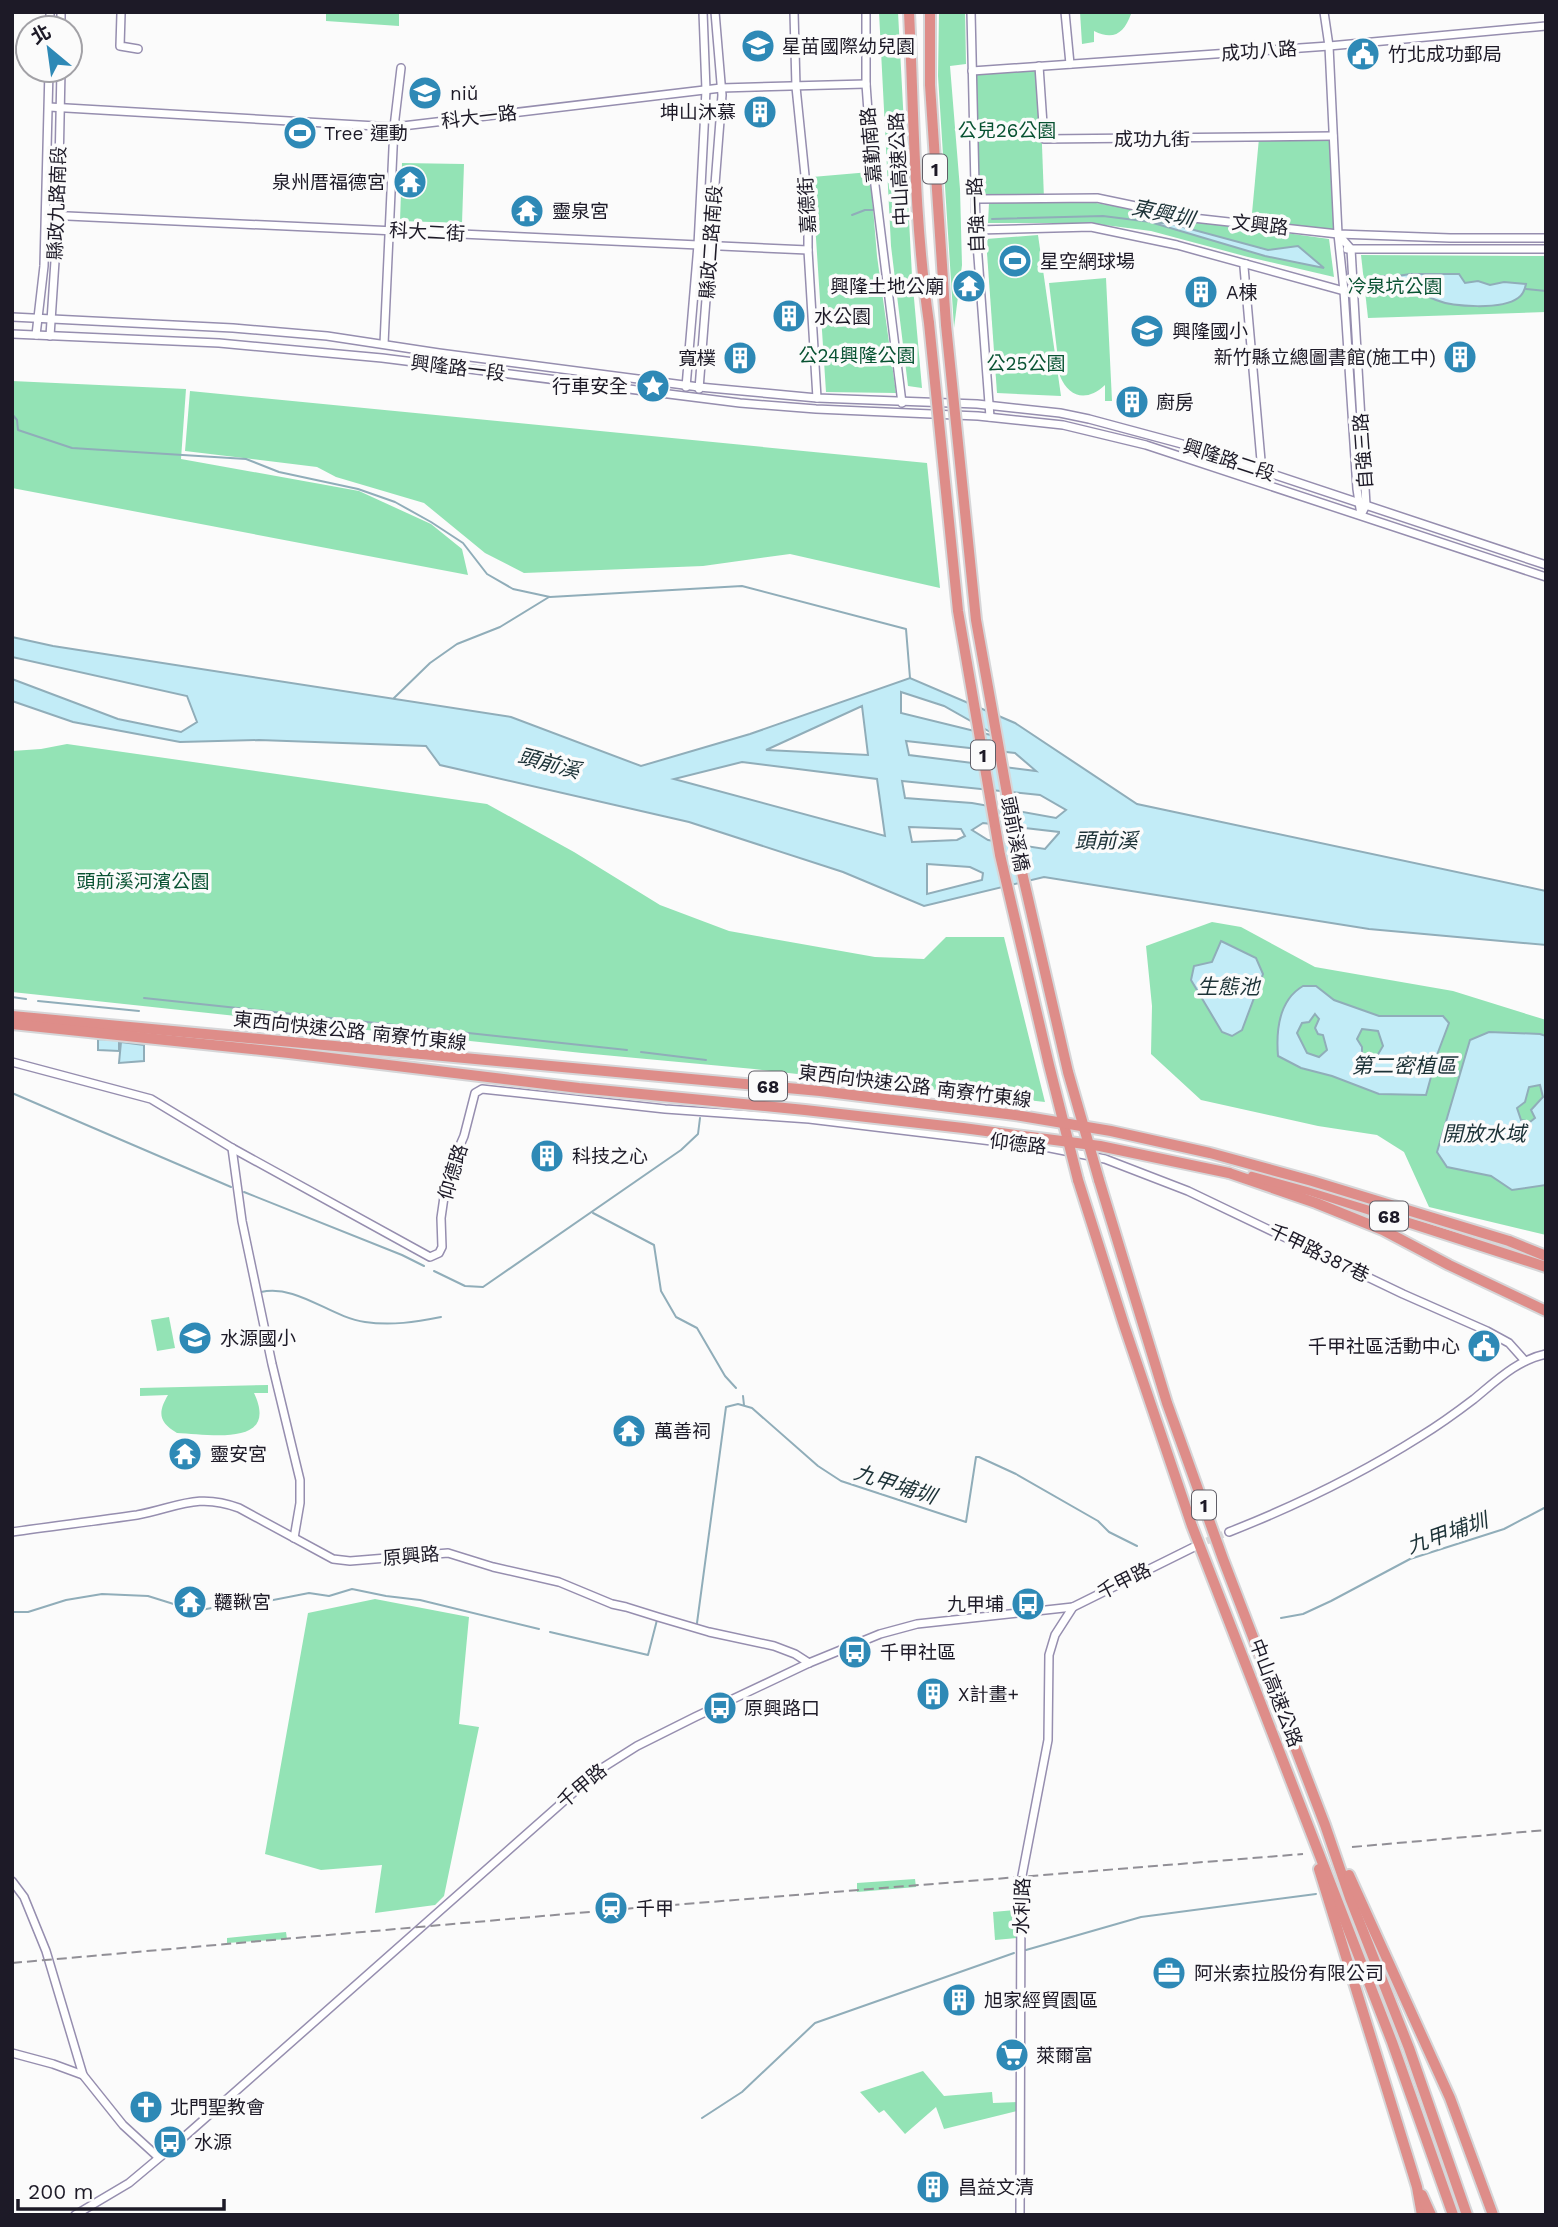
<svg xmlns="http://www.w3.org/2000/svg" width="1558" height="2227" font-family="'Work Sans','Noto Sans TC',sans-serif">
  <rect width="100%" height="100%" fill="#fbfbfb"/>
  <g fill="#93e3b5">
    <polygon points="326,12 399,12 399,26 326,21"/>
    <polygon points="879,12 898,12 912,276 922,388 908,386 891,246"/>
    <polygon points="939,12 965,12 966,64 950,66 960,189 962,265 954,328 938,76"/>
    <path d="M1080,12H1131V14C1124,33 1114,41 1094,31V42L1082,44Z"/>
    <polygon points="1039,66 1044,199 975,199 972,71"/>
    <polygon points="1333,136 1338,234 1251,224 1259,138"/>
    <polygon points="402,163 464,164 462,223 400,221"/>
    <polygon points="870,172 877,256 896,393 826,392 812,177"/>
    <polygon points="989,203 1096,203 1181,218 1329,239 1334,277 1248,257 1151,231 1089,223 988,223"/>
    <polygon points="1038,235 1061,396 997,393 986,239"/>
    <polygon points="1361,255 1546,256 1546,312 1368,318"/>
    <path d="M1106,278L1112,401H1105V385C1087,402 1069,398 1060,376L1049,283Z"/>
    <polygon points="12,381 186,389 181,459 359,491 431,524 462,549 468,575 12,488"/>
    <polygon points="190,391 927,463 940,588 790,554 703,566 524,573 485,553 424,503 336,477 317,467 185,451"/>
    <polygon points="67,744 487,804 574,852 660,905 729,931 875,957 924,959 946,937 1004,937 1045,1102 754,1069 582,1053 12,992 12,751 41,749"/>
    <polygon points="1212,922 1241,927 1315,967 1453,991 1546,1020 1546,1235 1429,1207 1404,1152 1377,1135 1318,1126 1201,1100 1151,1054 1152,1006 1146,946"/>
    <polygon points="169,1317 175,1348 157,1351 151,1320"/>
    <path d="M268,1385V1393H254C280,1448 208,1434 177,1433C158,1422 158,1412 168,1395L140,1396V1388Z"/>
    <polygon points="375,1599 469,1617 459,1724 479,1727 444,1896 435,1905 375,1913 382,1865 321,1870 265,1854 308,1613"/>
    <polygon points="915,1879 916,1887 857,1892 857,1883"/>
    <polygon points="1015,1910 1017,1938 995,1940 993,1912"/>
    <polygon points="286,1932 287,1939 227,1943 227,1938"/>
    <polygon points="923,2071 944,2096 992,2092 993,2103 1018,2102 1017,2111 944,2129 936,2107 905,2134 884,2110 879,2113 860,2092"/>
  </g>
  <g fill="#c2ecf7" stroke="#90adb9" stroke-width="2" fill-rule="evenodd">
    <polygon points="1150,222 1172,224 1268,250 1298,246 1324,268 1265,256"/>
    <path d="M1411,274H1459L1465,283L1478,281L1490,285L1504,282L1526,284C1525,289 1523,295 1518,298C1502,310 1453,307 1436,300C1422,295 1409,285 1397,276Z"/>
    <path d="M12,637L53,646L511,717L641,766L750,734L910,678L1015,723L1137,804L1546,891V945L1369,929L1044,877L924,906L843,872L689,822L440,765L426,746L259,740L180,742L73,722L12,701V679L118,719L181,732L197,722L187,696L12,657ZM901,692L944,706L999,737L901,713ZM862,706L868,755L766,750ZM906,741L1015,753L1036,771L909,755ZM742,762L877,779L885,836L674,779ZM902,781L1040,795L1066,810L1056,818L972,803L905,798ZM983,823L1059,832V833L1045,849L988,840L972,830ZM909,827L961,829L965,836L957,840L912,842ZM927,864L970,867L983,873L982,880L927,894Z"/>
    <polygon points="1221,941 1256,958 1263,974 1242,1030 1232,1036 1222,1032 1191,980 1194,966 1212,962"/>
    <path d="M1303,986H1316L1334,1000L1379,1016H1443L1449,1023L1437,1055L1426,1095L1379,1094L1332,1076L1301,1068L1278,1056C1276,1031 1279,1000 1303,986ZM1315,1014L1319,1019L1315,1028L1318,1034L1323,1035L1327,1050L1319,1057L1307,1053L1297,1033L1302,1023L1309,1022ZM1362,1029L1378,1031L1383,1046L1374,1061L1370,1064L1362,1057V1047L1357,1039Z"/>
    <path d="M1489,1032L1540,1034L1546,1036V1185L1512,1190L1491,1176L1447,1167L1437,1152L1470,1040ZM1540,1085L1543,1097L1531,1110L1535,1118L1530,1122L1521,1120L1517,1108L1525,1102L1529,1087Z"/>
    <polygon points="98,1039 119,1040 119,1051 98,1050"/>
    <polygon points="121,1042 144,1045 144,1061 119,1063"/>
  </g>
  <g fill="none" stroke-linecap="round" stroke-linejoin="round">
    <g stroke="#90adb9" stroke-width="2">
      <polyline points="852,215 865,210 873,210"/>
      <polyline points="992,219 1103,216 1151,222"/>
      <polyline points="1382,276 1397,276"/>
      <polyline points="1526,289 1546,291"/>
      <polyline points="12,414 17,420 18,430 72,448 246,459 279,472 358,489 395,502 431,522 463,543 487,574 513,589 550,597 742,586 906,629 910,678"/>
      <polyline points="394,698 430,663 457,644 500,627 549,597"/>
      <polyline points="12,997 26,999"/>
      <polyline points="144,998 627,1050"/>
      <polyline points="38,1001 139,1011"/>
      <polyline points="641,1052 706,1060"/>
      <polyline points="12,1093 231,1187"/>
      <polyline points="244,1192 402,1255 424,1266"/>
      <polyline points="593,1213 654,1245 661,1291 676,1317 697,1328 725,1376 736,1388"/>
      <polyline points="434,1271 465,1286 483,1287 681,1150 698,1134 700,1118"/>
      <path d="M261,1292C297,1284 330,1317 365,1322C391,1326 416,1322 441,1317"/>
      <polyline points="743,1396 744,1405"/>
      <polyline points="12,1612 28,1612 66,1600 102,1594 148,1596 196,1611 227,1605 247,1605 309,1593 329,1596 352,1589 386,1596 420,1600 539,1629"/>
      <polyline points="1281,1618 1303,1614 1331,1601 1410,1559 1504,1529 1546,1507"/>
      <polyline points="697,1623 726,1407 738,1404 752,1408 818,1466 841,1481 966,1522 976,1457 979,1457 1016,1474 1098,1521 1109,1532 1137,1546"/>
      <polyline points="550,1632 648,1655 657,1620"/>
      <polyline points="1026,1950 1141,1917 1316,1894"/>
      <polyline points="702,2118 742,2092 815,2023 1014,1953"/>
    </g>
    <polyline stroke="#dad9db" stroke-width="7" stroke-dasharray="7 3.5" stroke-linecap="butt" points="1197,1545 1229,1532"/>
    <defs>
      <g id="minor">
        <polyline points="61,12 61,28"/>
        <polyline points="794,12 796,87 808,205 808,250 817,398"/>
        <polyline points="866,12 866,84 871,153 902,403"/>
        <polyline points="971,12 976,230 990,417"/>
        <polyline points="1065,12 1070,64"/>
        <polyline points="1324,12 1329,46 1338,234 1344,291 1357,489 1361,515 1366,505 1351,249 1338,234"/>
        <polyline points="121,14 120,46 138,49"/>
        <polyline points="50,28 50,12"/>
        <polyline points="1039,66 1044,139 1333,136"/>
        <polyline points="972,71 1329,46 1546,26"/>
        <polyline points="49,107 394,127 721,88 866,84"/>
        <polyline points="975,199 1097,198 1193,218 1338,234 1450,238 1546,238"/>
        <polyline points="46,215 808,250"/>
        <polyline points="976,230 1091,227 1177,245 1344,291"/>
        <polyline points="1347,249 1546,249"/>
        <polyline points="1246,264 1244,267 1262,472"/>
        <polyline points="12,317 233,328 327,336 439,353 699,387 817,398 977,404 1060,413 1089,419 1182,444 1546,565"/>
        <polyline points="12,334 219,343 382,358 740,403 816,409 978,416 1063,425 1146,445 1546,577"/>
        <polyline points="36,335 44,266 49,70"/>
        <polyline points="50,336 58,216 61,70"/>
        <polyline points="384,344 394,127 401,68"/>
        <polyline points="686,387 698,245 706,90 703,12"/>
        <polyline points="699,389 722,95 715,12"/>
        <polyline points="12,1062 151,1099 232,1148 430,1257 439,1253 442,1247 441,1218 445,1190 451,1166 464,1136 475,1093 482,1089 665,1109 809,1119 1050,1148 1105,1159 1188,1191 1403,1294 1487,1331 1509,1343 1525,1361"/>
        <polyline points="232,1148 242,1221 272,1364 300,1480 300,1503 294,1538"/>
        <path d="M12,1532C54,1526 96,1521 137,1515C176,1508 197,1492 239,1508L333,1559L350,1561L448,1553L493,1567L559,1582L612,1604L626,1607L658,1617L709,1632L774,1646L795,1654L809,1663"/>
        <path d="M1229,1532C1295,1506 1361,1474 1421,1436C1439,1425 1457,1412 1474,1399C1496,1381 1517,1360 1546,1354"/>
        <polyline points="12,1881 24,1897 46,1951 83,2075 123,2125 158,2157"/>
        <polyline points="12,2053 53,2064 83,2075"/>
        <polyline points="75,2215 129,2183 184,2137 599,1770 637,1746 695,1717 809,1663 880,1634 917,1624 1073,1607 1194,1547"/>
        <polyline points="1020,2215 1021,1881 1048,1740 1049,1655 1055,1635 1073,1607"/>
      </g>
      <g id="highway">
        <path d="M909,12C914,116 914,221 929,323"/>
        <polyline points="930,12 930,85 946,325"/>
        <polyline points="1229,1173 1316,1203 1383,1230 1449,1265 1546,1311"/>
        <polyline points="1253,1176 1312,1191 1546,1267"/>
        <polyline points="1078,1180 1124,1325 1192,1526 1392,2042 1453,2215"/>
        <polyline points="1099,1180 1167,1403 1223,1559 1325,1825 1350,1898 1409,2048 1467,2215"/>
        <polyline points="1509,1241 1546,1256"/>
        <polyline points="1319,1869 1417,2187 1422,2215"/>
        <polyline points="1349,1875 1450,2098 1493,2215"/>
        <polyline points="1422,2195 1431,2215"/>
      </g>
    </defs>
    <use href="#minor" stroke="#968eaf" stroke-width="10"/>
    <use href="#highway" stroke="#d6d6d8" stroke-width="14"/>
    <use href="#minor" stroke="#fff" stroke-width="7"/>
    <use href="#highway" stroke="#de8d89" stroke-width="10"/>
    <g stroke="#918f96" stroke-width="2" stroke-dasharray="10 5" stroke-linecap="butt">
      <polyline points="1352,1847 1546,1830"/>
      <polyline points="12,1963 611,1910 1303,1854"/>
    </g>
    <defs>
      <g id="highway-bridge">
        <polyline points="929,323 958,611 1000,855 1049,1065 1078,1180"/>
        <polyline points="946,325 976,620 1018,855 1068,1072 1099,1180"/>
        <polyline points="12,1016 820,1091 1015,1115 1111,1131 1210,1153 1312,1181 1509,1241"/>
        <polyline points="12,1024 289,1053 579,1088 805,1110 963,1128 1100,1146 1229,1173"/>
      </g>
    </defs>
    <use href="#highway-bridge" stroke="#d6d6d8" stroke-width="14" stroke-linecap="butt"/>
    <use href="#highway-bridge" stroke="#de8d89" stroke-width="10"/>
  </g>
  <defs>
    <symbol id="school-disc" viewBox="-11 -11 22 22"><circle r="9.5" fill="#2e89b6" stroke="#fbfbfb"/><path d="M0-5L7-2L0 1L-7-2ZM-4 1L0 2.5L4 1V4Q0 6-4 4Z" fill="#fff"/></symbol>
    <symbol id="civic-disc" viewBox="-11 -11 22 22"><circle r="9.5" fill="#2e89b6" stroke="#fbfbfb"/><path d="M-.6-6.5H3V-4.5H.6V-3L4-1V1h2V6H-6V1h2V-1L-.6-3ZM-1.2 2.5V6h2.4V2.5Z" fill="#fff"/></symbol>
    <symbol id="building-disc" viewBox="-11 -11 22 22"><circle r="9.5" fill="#2e89b6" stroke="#fbfbfb"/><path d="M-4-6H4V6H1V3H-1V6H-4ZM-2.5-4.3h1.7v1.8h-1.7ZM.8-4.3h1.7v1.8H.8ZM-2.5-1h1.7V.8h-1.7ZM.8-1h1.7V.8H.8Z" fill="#fff"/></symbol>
    <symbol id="stadium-disc" viewBox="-11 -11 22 22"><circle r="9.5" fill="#2e89b6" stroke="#fbfbfb"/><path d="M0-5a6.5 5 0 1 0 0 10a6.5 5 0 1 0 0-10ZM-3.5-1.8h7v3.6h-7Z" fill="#fff"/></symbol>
    <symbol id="temple-disc" viewBox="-11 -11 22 22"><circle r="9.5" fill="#2e89b6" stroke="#fbfbfb"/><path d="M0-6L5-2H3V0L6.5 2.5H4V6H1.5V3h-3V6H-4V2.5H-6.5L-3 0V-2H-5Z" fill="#fff"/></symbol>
    <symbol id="sight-disc" viewBox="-11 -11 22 22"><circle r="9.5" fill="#2e89b6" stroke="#fbfbfb"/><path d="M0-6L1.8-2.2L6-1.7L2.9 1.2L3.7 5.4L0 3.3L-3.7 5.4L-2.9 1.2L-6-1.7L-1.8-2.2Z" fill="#fff"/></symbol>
    <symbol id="bus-disc" viewBox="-11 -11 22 22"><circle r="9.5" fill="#2e89b6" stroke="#fbfbfb"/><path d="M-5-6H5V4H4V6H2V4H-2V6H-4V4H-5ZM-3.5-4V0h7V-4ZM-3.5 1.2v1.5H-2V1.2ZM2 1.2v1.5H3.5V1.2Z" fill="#fff"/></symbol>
    <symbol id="station-disc" viewBox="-11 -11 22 22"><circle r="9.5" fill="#2e89b6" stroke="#fbfbfb"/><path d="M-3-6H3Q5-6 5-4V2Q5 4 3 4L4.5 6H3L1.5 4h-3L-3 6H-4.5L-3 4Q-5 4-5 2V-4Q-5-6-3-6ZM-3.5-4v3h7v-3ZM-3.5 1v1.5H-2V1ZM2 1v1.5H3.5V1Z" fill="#fff"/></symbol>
    <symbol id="office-disc" viewBox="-11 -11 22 22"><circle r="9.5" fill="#2e89b6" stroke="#fbfbfb"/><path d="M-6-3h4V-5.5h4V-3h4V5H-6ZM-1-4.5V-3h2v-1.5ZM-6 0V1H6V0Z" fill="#fff"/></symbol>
    <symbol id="supermarket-disc" viewBox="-11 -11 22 22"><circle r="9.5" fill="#2e89b6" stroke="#fbfbfb"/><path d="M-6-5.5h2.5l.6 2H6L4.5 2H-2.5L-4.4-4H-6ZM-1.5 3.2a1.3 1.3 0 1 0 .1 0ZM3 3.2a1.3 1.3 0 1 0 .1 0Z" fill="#fff"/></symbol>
    <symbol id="church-disc" viewBox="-11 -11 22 22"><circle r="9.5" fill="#2e89b6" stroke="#fbfbfb"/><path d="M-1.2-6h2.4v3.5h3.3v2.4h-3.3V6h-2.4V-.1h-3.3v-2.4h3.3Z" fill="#fff"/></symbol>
  </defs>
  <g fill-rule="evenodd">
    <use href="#school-disc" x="739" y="27" width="38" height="38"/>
    <use href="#civic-disc" x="1344" y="35" width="38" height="38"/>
    <use href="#school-disc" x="406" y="74" width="38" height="38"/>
    <use href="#building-disc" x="741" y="93" width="38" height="38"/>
    <use href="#stadium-disc" x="281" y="114" width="38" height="38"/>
    <use href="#temple-disc" x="391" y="163" width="38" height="38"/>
    <use href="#temple-disc" x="508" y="192" width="38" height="38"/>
    <use href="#stadium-disc" x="996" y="242" width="38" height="38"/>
    <use href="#temple-disc" x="950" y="267" width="38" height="38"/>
    <use href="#building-disc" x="1182" y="273" width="38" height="38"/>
    <use href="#building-disc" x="770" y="297" width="38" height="38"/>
    <use href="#school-disc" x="1128" y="312" width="38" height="38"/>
    <use href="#building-disc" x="1441" y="338" width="38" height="38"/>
    <use href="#building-disc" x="721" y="339" width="38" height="38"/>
    <use href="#sight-disc" x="634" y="367" width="38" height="38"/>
    <use href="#building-disc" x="1113" y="383" width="38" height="38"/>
    <use href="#building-disc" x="528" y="1137" width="38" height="38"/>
    <use href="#school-disc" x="176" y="1319" width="38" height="38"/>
    <use href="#civic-disc" x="1465" y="1327" width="38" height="38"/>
    <use href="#temple-disc" x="610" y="1412" width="38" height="38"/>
    <use href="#temple-disc" x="166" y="1435" width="38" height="38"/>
    <use href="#temple-disc" x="171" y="1583" width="38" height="38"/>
    <use href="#bus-disc" x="1009" y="1585" width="38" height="38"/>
    <use href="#bus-disc" x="836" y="1633" width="38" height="38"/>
    <use href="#building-disc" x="914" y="1675" width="38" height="38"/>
    <use href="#bus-disc" x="701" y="1689" width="38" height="38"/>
    <use href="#station-disc" x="592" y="1889" width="38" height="38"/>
    <use href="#office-disc" x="1150" y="1954" width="38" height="38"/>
    <use href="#building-disc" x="940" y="1981" width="38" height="38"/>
    <use href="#supermarket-disc" x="993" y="2036" width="38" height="38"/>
    <use href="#church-disc" x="127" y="2088" width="38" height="38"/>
    <use href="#bus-disc" x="151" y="2123" width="38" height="38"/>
    <use href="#building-disc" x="914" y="2168" width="38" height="38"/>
  </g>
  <g text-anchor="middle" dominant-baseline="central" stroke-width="7" stroke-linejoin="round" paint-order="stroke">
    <g fill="#fbfbfb" stroke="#605e67" stroke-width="2">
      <rect x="923" y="154.5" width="24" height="29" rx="5"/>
      <rect x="971" y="740.5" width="24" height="29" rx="5"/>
      <rect x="749" y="1071.5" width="38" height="29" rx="5"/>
      <rect x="1370" y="1201.5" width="38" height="29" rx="5"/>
      <rect x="1192" y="1490.5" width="24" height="29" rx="5"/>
    </g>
    <g font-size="18" font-weight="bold" fill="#1d1a27">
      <text x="935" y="169">1</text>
      <text x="983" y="755">1</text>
      <text x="768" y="1086">68</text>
      <text x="1389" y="1216">68</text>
      <text x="1204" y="1505">1</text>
    </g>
    <g font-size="19" fill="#1d1a27" stroke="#fbfbfb" text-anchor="start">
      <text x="782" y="46">星苗國際幼兒園</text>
      <text x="1388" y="54">竹北成功郵局</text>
      <text x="450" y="93">niǔ</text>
      <text x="736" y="112" text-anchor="end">坤山沐慕</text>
      <text x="324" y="133">Tree 運動</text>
      <text x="386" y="182" text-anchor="end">泉州厝福德宮</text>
      <text x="552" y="211">靈泉宮</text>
      <text x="1040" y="261">星空網球場</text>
      <text x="944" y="286" text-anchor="end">興隆土地公廟</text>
      <text x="1226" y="292">A棟</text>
      <text x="814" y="316">水公園</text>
      <text x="1172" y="331">興隆國小</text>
      <text x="1436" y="357" text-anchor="end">新竹縣立總圖書館(施工中)</text>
      <text x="716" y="358" text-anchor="end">寬樸</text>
      <text x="628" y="386" text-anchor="end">行車安全</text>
      <text x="1156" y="402">廚房</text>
      <text x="572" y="1156">科技之心</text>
      <text x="220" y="1338">水源國小</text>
      <text x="1460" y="1346" text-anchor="end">千甲社區活動中心</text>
      <text x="654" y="1431">萬善祠</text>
      <text x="210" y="1454">靈安宮</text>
      <text x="214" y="1602">韆鞦宮</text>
      <text x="1004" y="1604" text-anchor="end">九甲埔</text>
      <text x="880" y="1652">千甲社區</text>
      <text x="958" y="1694">X計畫+</text>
      <text x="744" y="1708">原興路口</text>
      <text x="636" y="1908">千甲</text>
      <text x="1194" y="1973">阿米索拉股份有限公司</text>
      <text x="984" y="2000">旭家經貿園區</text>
      <text x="1036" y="2055">萊爾富</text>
      <text x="170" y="2107">北門聖教會</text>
      <text x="194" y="2142">水源</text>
      <text x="958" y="2187">昌益文清</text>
    </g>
    <g font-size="19" fill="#1d1a27" stroke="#fbfbfb">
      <text transform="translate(1259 51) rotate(-4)">成功八路</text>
      <text transform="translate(479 117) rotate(-7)">科大一路</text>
      <text x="1152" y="139">成功九街</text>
      <text transform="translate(871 145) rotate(-95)">嘉勤南路</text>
      <text transform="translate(899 169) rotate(-93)">中山高速公路</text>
      <text transform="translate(57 203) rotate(-88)">縣政九路南段</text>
      <text transform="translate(807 205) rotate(-93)">嘉德街</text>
      <text transform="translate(976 215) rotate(-92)">自強一路</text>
      <text transform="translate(1260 225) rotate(6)">文興路</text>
      <text transform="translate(427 232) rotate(3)">科大二街</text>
      <text transform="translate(711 242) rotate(-86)">縣政二路南段</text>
      <text transform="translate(458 368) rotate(7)">興隆路一段</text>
      <text transform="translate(1363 451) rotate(-94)">自強三路</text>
      <text transform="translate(1229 460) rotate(18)">興隆路二段</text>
      <text transform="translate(1015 834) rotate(79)">頭前溪橋</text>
      <text transform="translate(350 1031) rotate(6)">東西向快速公路 南寮竹東線</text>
      <text transform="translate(915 1086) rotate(7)">東西向快速公路 南寮竹東線</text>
      <text transform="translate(1018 1144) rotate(7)">仰德路</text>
      <text transform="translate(453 1172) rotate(-73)">仰德路</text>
      <text transform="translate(1319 1253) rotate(26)">千甲路387巷</text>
      <text transform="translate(411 1556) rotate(-5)">原興路</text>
      <text transform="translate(1124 1581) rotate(-27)">千甲路</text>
      <text transform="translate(1276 1693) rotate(69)">中山高速公路</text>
      <text transform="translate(582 1786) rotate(-40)">千甲路</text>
      <text transform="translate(1022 1906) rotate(-88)">水利路</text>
    </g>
    <g font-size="19" fill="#085232" stroke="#fbfbfb">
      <text x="1007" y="130">公兒26公園</text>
      <text x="1395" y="286">冷泉坑公園</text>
      <text x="857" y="355">公24興隆公園</text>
      <text x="1026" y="363">公25公園</text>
      <text x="143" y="881">頭前溪河濱公園</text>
    </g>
    <g font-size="21" font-style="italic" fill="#1c3237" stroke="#fbfbfb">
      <text transform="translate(1163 213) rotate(12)">東興圳</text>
      <text transform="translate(549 763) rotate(15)">頭前溪</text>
      <text x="1106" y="840">頭前溪</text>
      <text x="1228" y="986">生態池</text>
      <text x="1404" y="1065">第二密植區</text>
      <text x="1484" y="1133">開放水域</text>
      <text transform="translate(895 1484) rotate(18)">九甲埔圳</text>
      <text transform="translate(1447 1533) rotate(-19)">九甲埔圳</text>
    </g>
  </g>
  <rect width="1558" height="2227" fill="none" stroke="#1d1a27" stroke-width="28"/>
  <g transform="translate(49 49) rotate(331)"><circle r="33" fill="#fbfbfb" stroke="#a2a1a6" stroke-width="2"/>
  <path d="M0-5L12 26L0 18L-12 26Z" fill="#2e89b6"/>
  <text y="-10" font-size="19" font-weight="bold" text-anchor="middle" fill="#1d1a27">北</text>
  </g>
  <path d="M18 2199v10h206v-10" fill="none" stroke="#1d1a27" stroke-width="3.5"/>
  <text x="28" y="2199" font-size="21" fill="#1d1a27" stroke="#fbfbfb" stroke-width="5" paint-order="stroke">200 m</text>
</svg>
